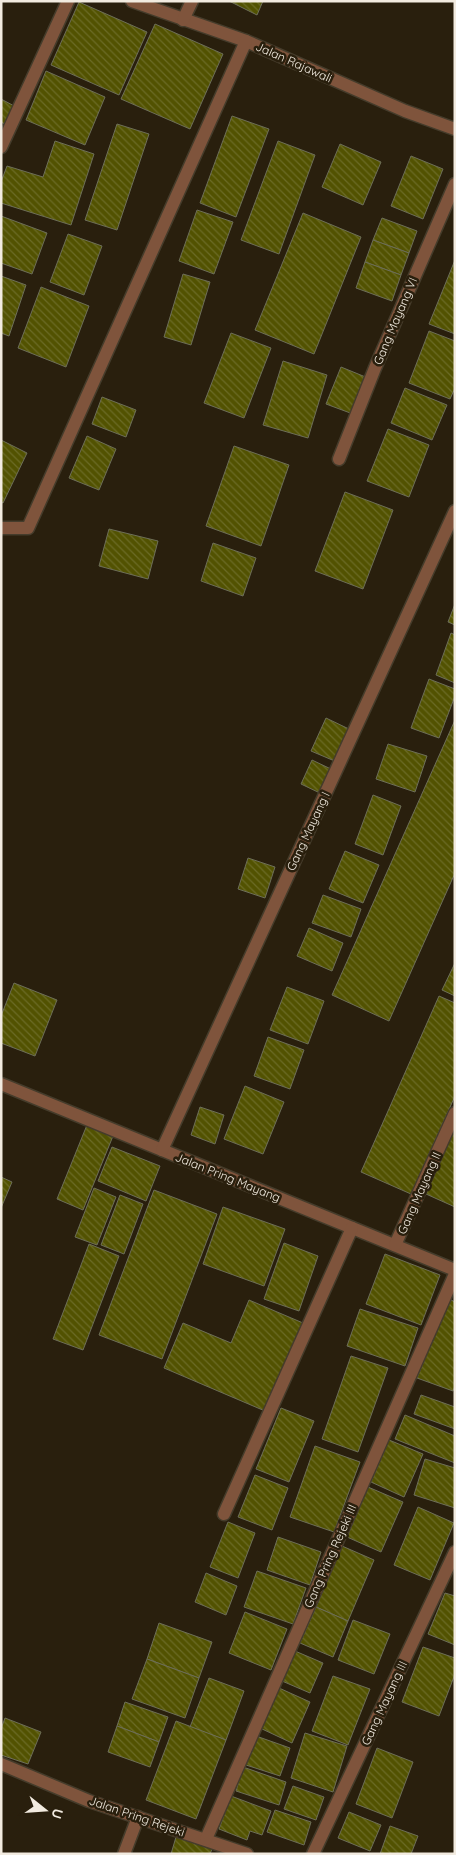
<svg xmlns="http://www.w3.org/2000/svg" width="456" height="1855" font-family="Quicksand,sans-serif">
  <defs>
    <pattern id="building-back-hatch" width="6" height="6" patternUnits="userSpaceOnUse" patternTransform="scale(1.25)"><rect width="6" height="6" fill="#525201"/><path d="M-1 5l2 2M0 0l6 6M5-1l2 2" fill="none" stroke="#6b6b26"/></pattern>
  </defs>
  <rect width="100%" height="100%" fill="#291f0d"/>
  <g fill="url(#building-back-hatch)" stroke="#6d6e58">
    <polygon points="229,1 263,1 257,15"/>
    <polygon points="79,2 147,32 119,95 51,65"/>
    <polygon points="155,24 223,54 190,129 121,99"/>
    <polygon points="46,71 105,97 85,145 26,120"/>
    <polygon points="1,99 18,108 8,126 1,122"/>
    <polygon points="232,116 269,129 236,217 200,203"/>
    <polygon points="117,124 149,134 117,230 85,220"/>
    <polygon points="55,141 94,154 71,225 1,203 1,182 7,166 43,177"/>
    <polygon points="278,141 315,155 279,254 241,240"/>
    <polygon points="340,144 381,162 363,205 322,187"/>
    <polygon points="411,156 443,169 423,219 391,206"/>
    <polygon points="197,210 233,222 214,274 179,261"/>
    <polygon points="303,213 361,237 314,354 255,330"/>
    <polygon points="1,216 47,233 32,274 1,263"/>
    <polygon points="382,218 417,231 409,253 373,240"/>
    <polygon points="68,234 102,246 84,295 50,282"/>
    <polygon points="373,240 409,253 401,275 365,262"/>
    <polygon points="455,260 455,334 429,324"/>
    <polygon points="365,262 401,275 392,301 356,288"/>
    <polygon points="183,274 210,282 191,345 164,337"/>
    <polygon points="1,276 26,285 9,336 1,333"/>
    <polygon points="41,287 89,306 66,367 18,348"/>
    <polygon points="429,331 455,341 455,388 450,399 409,383"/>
    <polygon points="231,333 271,348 244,418 204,403"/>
    <polygon points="283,361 327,375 308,438 263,425"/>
    <polygon points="341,367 368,378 353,414 326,404"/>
    <polygon points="405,388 447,405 432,440 391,423"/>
    <polygon points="102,397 136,410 126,437 92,424"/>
    <polygon points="388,429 429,445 409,497 367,481"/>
    <polygon points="87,436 116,449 99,490 69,478"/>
    <polygon points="1,440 27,453 3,503 1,502"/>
    <polygon points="234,446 289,465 261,546 206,526"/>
    <polygon points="345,492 393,510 363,589 315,571"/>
    <polygon points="109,529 158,541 148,579 99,566"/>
    <polygon points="213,543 256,558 243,596 201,581"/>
    <polygon points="455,604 455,625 448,622"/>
    <polygon points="451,633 455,635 455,683 436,675"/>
    <polygon points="429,679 455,689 455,696 439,738 411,728"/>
    <polygon points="326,718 351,730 337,762 311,751"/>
    <polygon points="455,720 455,873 389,1021 332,995"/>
    <polygon points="388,744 427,756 415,792 376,779"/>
    <polygon points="312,760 333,770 322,794 301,784"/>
    <polygon points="373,795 401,806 383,855 355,844"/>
    <polygon points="345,851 379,865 363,903 329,889"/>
    <polygon points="248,858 275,867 265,898 238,889"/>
    <polygon points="323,895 361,909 351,937 312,923"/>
    <polygon points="309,928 343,943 332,971 297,956"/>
    <polygon points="455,963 455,996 442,990"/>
    <polygon points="14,983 57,1000 35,1056 1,1043 1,1016"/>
    <polygon points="287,987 324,1001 308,1044 270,1030"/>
    <polygon points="439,996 455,1003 455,1096 411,1194 361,1172"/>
    <polygon points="268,1037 304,1050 290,1089 254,1076"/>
    <polygon points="245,1086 284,1102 263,1154 224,1139"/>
    <polygon points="200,1107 224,1115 215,1144 191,1135"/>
    <polygon points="87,1125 113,1136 83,1210 57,1199"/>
    <polygon points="452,1132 455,1133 455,1207 426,1194"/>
    <polygon points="112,1147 160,1166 146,1201 98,1181"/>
    <polygon points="1,1177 12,1182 1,1208"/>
    <polygon points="94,1188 116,1197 97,1245 75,1237"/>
    <polygon points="154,1190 217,1214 162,1359 99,1335"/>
    <polygon points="120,1195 143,1204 124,1254 101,1245"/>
    <polygon points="223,1207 285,1229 264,1286 203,1264"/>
    <polygon points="284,1243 318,1256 299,1311 264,1299"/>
    <polygon points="89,1244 119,1256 83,1350 53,1339"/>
    <polygon points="385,1254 440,1275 421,1325 366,1304"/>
    <polygon points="449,1299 455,1302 455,1386 453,1391 417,1378"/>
    <polygon points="249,1300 303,1323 265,1411 164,1368 183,1323 231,1343"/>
    <polygon points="360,1309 418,1328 405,1366 347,1346"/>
    <polygon points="351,1356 388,1368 358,1452 322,1439"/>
    <polygon points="421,1395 455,1407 455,1429 414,1414"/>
    <polygon points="281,1408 314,1421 289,1482 256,1469"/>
    <polygon points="405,1415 455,1436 455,1463 395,1439"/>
    <polygon points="389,1440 423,1454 404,1497 371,1482"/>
    <polygon points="315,1446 360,1462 334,1532 290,1517"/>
    <polygon points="425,1459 455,1468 455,1508 414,1495"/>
    <polygon points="255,1475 288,1488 272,1530 238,1517"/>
    <polygon points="368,1487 403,1502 381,1552 347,1537"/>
    <polygon points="418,1507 454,1523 430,1580 394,1565"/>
    <polygon points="228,1522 255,1533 238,1578 210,1567"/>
    <polygon points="278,1537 321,1552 310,1585 267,1570"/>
    <polygon points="342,1546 374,1560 348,1621 316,1607"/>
    <polygon points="257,1571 306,1588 293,1624 244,1607"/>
    <polygon points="206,1573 237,1586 226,1615 195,1602"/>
    <polygon points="445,1593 455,1596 455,1645 428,1634"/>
    <polygon points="316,1607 348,1621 333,1657 300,1643"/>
    <polygon points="245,1612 287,1629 271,1670 229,1653"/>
    <polygon points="353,1620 390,1634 374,1674 338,1660"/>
    <polygon points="159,1623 212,1642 199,1678 147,1659"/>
    <polygon points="423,1647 455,1658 455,1674 439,1716 402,1702"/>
    <polygon points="295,1651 323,1663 310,1693 282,1681"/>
    <polygon points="147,1659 199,1678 185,1718 132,1699"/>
    <polygon points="333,1676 370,1689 348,1745 312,1731"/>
    <polygon points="209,1678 244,1691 226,1740 190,1727"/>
    <polygon points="279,1688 310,1702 292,1743 260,1728"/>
    <polygon points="125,1702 168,1717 159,1742 117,1726"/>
    <polygon points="5,1718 41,1732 28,1764 1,1755 1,1729"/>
    <polygon points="176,1721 226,1740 196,1819 146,1800"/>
    <polygon points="117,1726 159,1742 150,1767 108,1752"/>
    <polygon points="305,1733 347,1746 333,1792 291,1778"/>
    <polygon points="256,1736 290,1748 280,1776 246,1765"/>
    <polygon points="377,1748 413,1762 392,1818 356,1804"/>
    <polygon points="243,1767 286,1782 279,1805 236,1791"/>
    <polygon points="293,1786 324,1797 316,1820 284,1809"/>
    <polygon points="231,1796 271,1811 262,1835 250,1831 247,1840 219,1829"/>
    <polygon points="275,1810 311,1822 304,1845 267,1832"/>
    <polygon points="349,1812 381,1825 370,1851 338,1838"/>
    <polygon points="390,1826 418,1836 411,1854 380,1854"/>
    <polygon points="176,1837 212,1849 210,1854 171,1854"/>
  </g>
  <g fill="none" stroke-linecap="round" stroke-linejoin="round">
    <defs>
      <g id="minor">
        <polyline points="132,1 246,41 405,111 455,129"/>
        <polyline points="183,20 192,1"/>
        <polyline points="1,147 68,1"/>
        <polyline points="339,459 375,368 455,184"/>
        <polyline points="1,528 28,528 246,41"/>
        <polyline points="1,1084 455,1270"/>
        <polyline points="162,1150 455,511"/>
        <polyline points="395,1245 455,1113"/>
        <polyline points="224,1514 352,1228"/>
        <polyline points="1,1764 89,1801 247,1854"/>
        <polyline points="206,1839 455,1274"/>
        <polyline points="124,1854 138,1817"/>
        <polyline points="313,1854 455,1552"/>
      </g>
    </defs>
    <use href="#minor" stroke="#453c2b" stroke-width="15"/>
    <use href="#minor" stroke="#7f543c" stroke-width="12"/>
  </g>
  <g text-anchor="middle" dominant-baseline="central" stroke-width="5" stroke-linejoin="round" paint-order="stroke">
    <g font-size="12" fill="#f2ebe0" stroke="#291f0d">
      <text transform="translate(294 62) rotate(24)">Jalan Rajawali</text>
      <text transform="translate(395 321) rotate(-67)">Gang Mayang VI</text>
      <text transform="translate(308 831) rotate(-65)">Gang Mayang I</text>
      <text transform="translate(228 1177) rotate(22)">Jalan Pring Mayang</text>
      <text transform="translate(419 1193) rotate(-66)">Gang Mayang II</text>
      <text transform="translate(330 1556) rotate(-66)">Gang Pring Rejeki III</text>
      <text transform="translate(384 1703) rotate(-65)">Gang Mayang III</text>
      <text transform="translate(137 1816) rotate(19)">Jalan Pring Rejeki</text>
    </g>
  </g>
  <rect width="456" height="1855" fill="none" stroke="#f2ebe0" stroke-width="5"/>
  <g transform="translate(45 1810) rotate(107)" stroke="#291f0d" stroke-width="4" paint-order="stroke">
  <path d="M0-4L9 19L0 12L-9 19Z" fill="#f2ebe0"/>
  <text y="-8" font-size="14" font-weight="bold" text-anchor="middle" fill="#f2ebe0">U</text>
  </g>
</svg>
